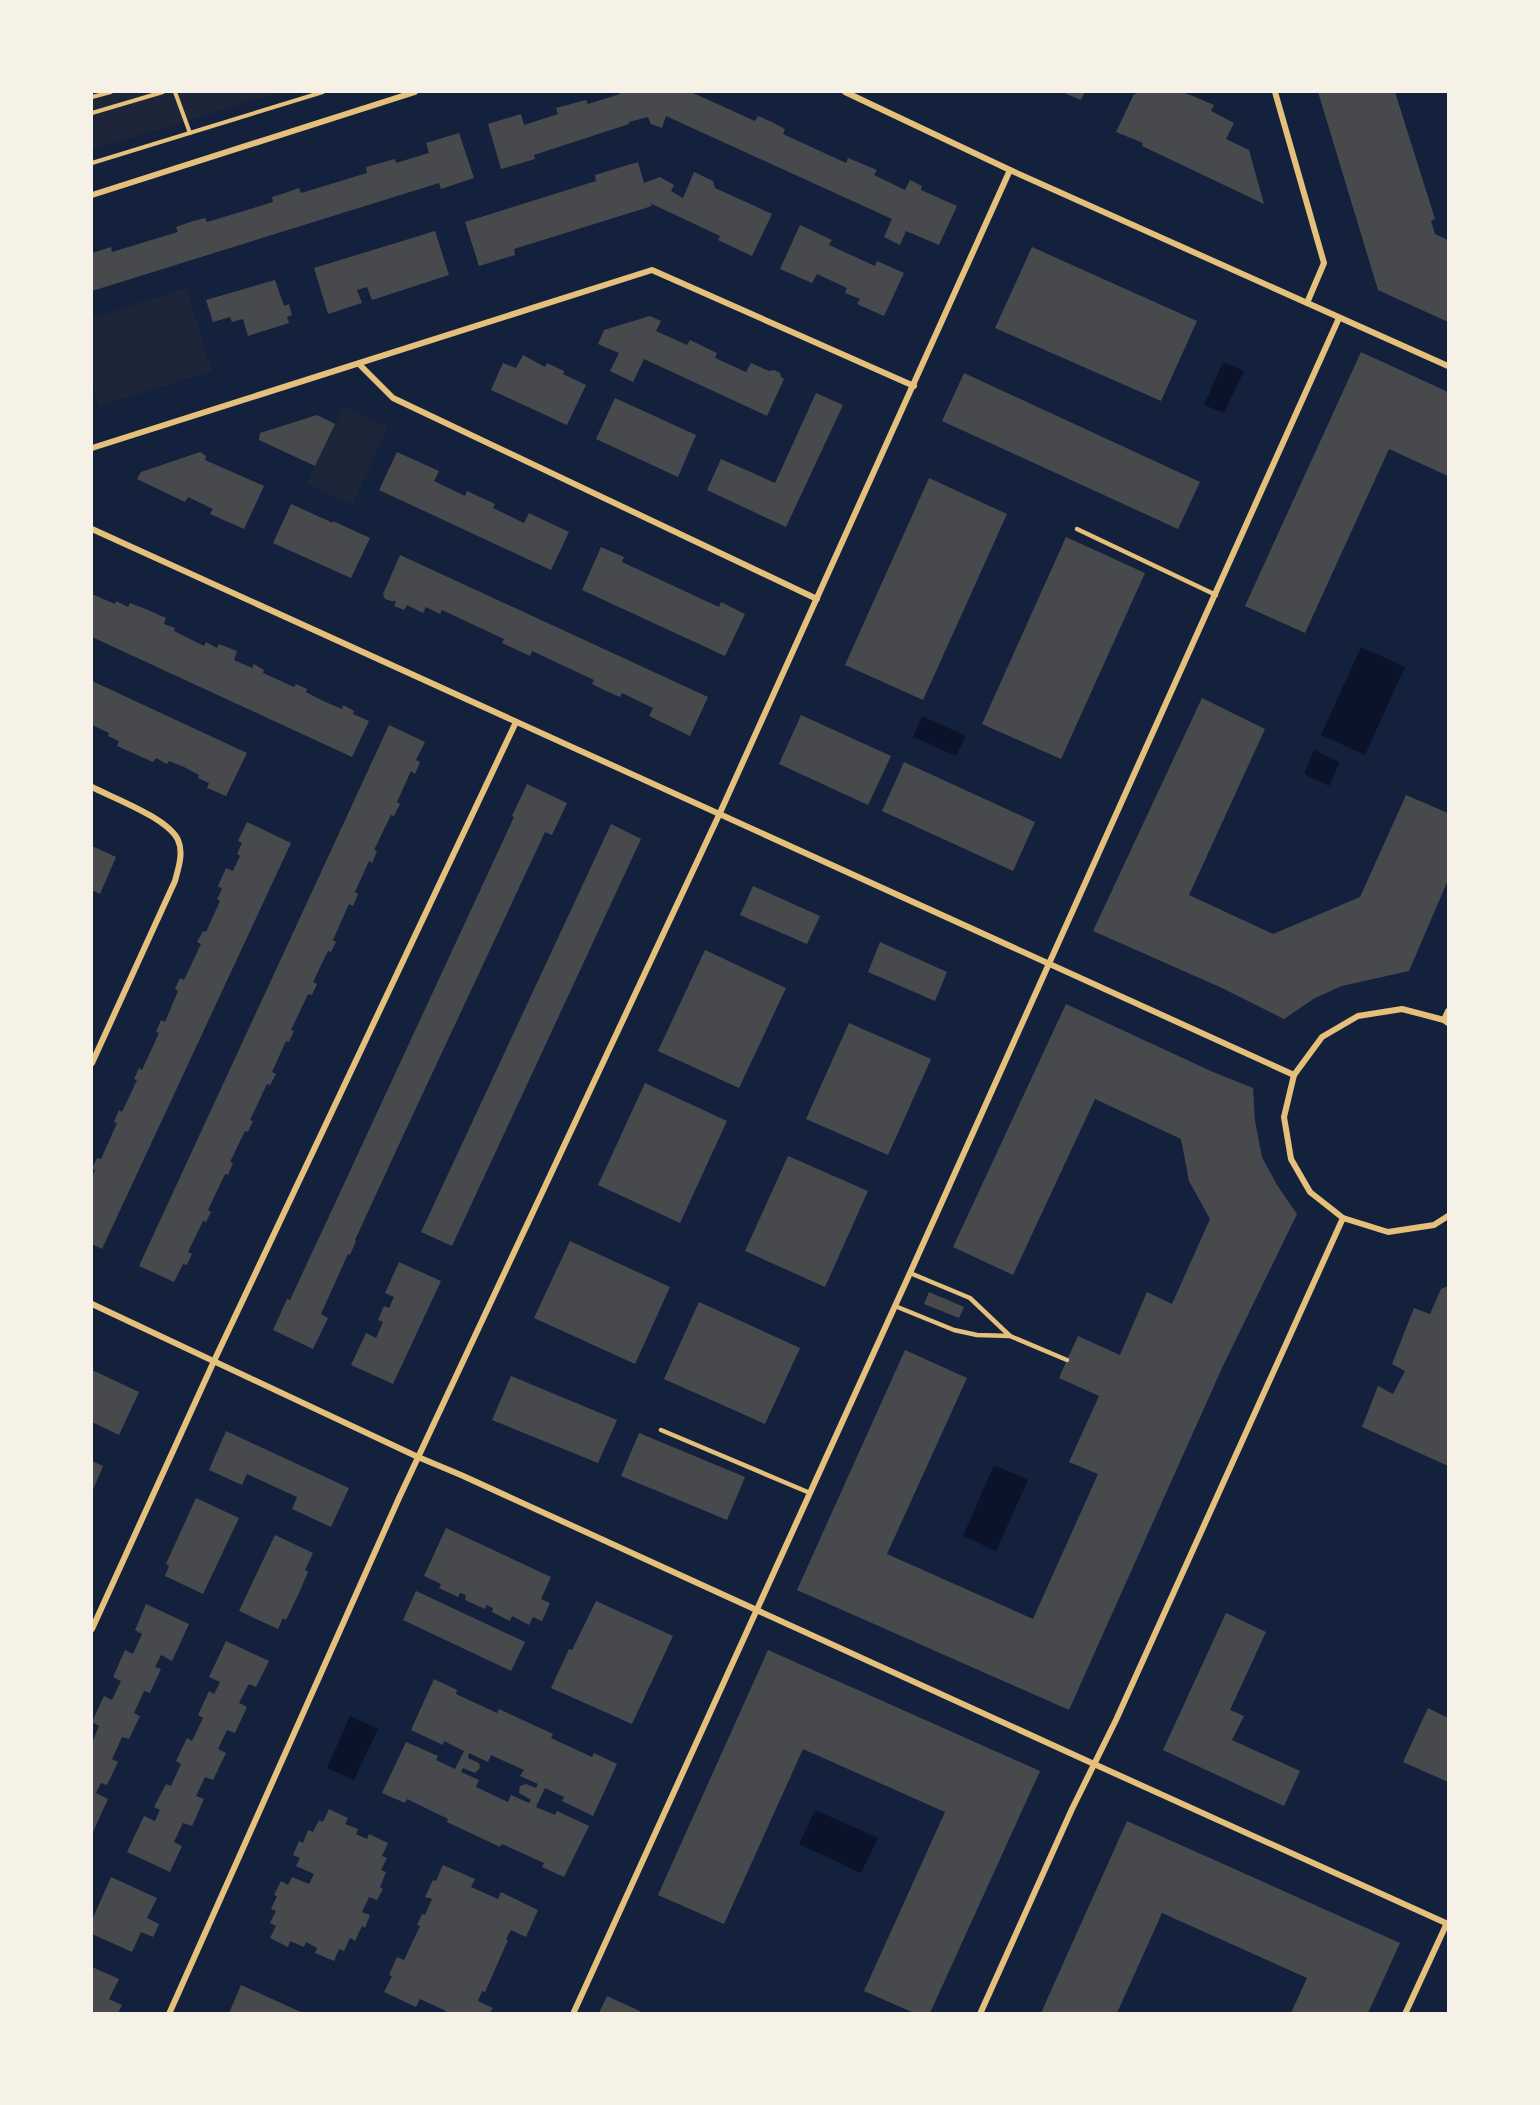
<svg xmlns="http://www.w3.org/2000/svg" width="1540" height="2105" font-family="'Nunito Sans',sans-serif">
  <rect width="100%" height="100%" fill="#14213d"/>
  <g fill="#1d2539">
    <polygon points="92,92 280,92 92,150"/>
    <polygon points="186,288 212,371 99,406 92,382 92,318"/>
    <polygon points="343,406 388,427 352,505 307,484"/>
  </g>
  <g fill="#0b132b">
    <polygon points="1223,362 1244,371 1224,413 1204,405"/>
    <polygon points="1361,647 1405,667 1365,755 1321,735"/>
    <polygon points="922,716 966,736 956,756 913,737"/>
    <polygon points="1314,750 1340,762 1329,786 1304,774"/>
    <polygon points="994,1465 1028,1480 996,1551 963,1536"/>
    <polygon points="350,1716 378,1729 354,1780 327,1768"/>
    <polygon points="815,1810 878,1838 861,1873 799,1844"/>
  </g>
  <g fill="#48494c" fill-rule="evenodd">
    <polygon points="619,92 694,92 693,93 755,121 758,116 772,122 785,129 783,134 846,163 848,158 877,170 874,175 905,190 910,180 922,186 921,190 957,206 939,245 906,231 900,245 884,237 892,219 666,116 662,128 651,124 648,117 629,122 629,124 534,155 535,159 501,169 488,124 521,114 524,125 558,114 556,108 586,100 588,104 620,94"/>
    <polygon points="1062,92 1085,92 1081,100"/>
    <polygon points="1137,92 1183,92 1214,105 1211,111 1234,123 1226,139 1249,150 1264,204 1142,146 1143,143 1116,132 1134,94 1136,94"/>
    <polygon points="1318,92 1395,92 1435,219 1431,221 1435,234 1448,240 1448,322 1378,290"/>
    <polygon points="459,133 474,178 441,189 439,183 92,291 92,253 111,247 112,252 178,232 176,227 190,222 205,218 207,222 273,202 272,197 285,193 299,188 301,193 367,173 366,167 395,159 396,163 429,153 426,143"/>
    <polygon points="638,162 644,183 660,177 674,185 671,191 683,198 694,172 713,181 715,188 772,214 752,256 718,240 720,236 650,203 652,206 514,249 515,255 479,266 465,222 596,181 595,175"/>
    <polygon points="800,225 832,240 829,245 875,266 877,261 904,273 884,316 857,304 860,299 845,293 847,288 817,274 812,283 780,269"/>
    <polygon points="435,231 449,275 372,300 367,287 357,290 362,303 328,314 314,268"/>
    <polygon points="1032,247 1197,321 1161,401 995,328"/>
    <polygon points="275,280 284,306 289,304 292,315 287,317 289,323 248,336 243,319 232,322 230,317 213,322 206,300"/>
    <polygon points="650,316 661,321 656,331 687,345 690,340 717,353 715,358 746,372 751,363 769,371 774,370 780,373 781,377 784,379 767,416 644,359 633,382 610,371 619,353 598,344 604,330"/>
    <polygon points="1361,352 1448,392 1448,476 1389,449 1305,633 1245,606"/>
    <polygon points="523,355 545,367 547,363 564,371 563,374 586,385 567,425 491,390 503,363 516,368"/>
    <polygon points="964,373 1200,482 1178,529 942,421"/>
    <polygon points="816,393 843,405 786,527 707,490 721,459 775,483"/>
    <polygon points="615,398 696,435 678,477 596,439"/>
    <polygon points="317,415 335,424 315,466 259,440 260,433"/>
    <polygon points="200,452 206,456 205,460 264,486 244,529 210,514 213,509 188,497 185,502 137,479 141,472"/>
    <polygon points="397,452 439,471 434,481 465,496 467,491 495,504 493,508 524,523 529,513 569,532 551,570 379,490"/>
    <polygon points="929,478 1007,514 923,700 845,665"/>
    <polygon points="291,504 333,523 333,521 370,538 351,578 273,543"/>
    <polygon points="1066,537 1145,573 1061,759 982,724"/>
    <polygon points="601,547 624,557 622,562 693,595 719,607 721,602 745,614 725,656 582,590"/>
    <polygon points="400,555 708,697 690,736 649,716 653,708 622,693 620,697 606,691 592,684 594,680 532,651 530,656 502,643 504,639 442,610 440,614 426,607 423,613 407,605 404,610 394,606 396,601 391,601 385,599 383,594"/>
    <polygon points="92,594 115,604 116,601 128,607 130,603 148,610 166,618 164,624 175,628 174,631 204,646 206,642 217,648 219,644 237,651 234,660 252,668 254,664 264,670 263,673 294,687 296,684 307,689 306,692 323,701 342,709 343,705 354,711 353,714 369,721 352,757 92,637"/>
    <polygon points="92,681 247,753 226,796 207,788 209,783 198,778 199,775 184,767 169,761 167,764 156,758 153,762 117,746 119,741 108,736 109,733 92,725"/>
    <polygon points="1202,698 1265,729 1189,895 1273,934 1360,897 1406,795 1448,813 1448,880 1409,971 1342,986 1315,998 1284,1019 1222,988 1093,931"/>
    <polygon points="801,715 891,756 868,805 779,764"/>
    <polygon points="389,725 425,742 416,760 420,762 415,774 411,771 397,802 400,804 394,816 391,815 374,850 377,851 372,863 369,861 355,892 358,894 353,906 349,904 333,940 336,942 331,952 328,951 313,982 317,984 312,995 308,994 291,1030 294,1031 289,1042 286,1041 272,1072 276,1074 270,1085 267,1084 250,1120 253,1121 248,1132 245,1131 230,1162 233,1163 228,1175 225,1174 208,1210 211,1212 206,1222 203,1221 188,1252 192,1254 187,1265 183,1264 174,1282 139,1266"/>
    <polygon points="904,762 1035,822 1013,871 882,811"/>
    <polygon points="527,784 567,803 552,835 545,832 402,1138 355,1240 356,1241 350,1255 348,1254 321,1314 328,1318 313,1349 273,1330 287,1299 290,1300 331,1212 514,817 512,816"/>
    <polygon points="247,822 291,843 102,1249 92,1244 92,1178 95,1170 92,1169 97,1158 101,1159 117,1123 114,1122 119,1110 122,1112 137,1080 134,1079 139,1068 142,1070 159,1033 156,1032 161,1020 165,1022 178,991 175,989 180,978 184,980 201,944 197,942 203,931 206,932 220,901 217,899 222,889 218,886 226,868 233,871 240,856 237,854 242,843 238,841"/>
    <polygon points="611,824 641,839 452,1246 421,1232"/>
    <polygon points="92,846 116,857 100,894 92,890"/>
    <polygon points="753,886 820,916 807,944 740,915"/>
    <polygon points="880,942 947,972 935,1001 868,972"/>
    <polygon points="705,950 786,988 739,1088 658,1051"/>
    <polygon points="1066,1004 1213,1072 1253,1088 1255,1121 1262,1157 1277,1185 1297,1214 1222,1368 1069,1710 797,1590 905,1350 967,1378 887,1554 1033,1619 1098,1474 1069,1462 1099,1396 1059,1378 1067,1360 1078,1336 1120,1355 1147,1292 1172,1304 1210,1219 1189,1181 1181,1139 1095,1099 1013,1275 953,1247"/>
    <polygon points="849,1023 931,1059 888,1155 806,1119"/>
    <polygon points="645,1083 727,1121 680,1223 598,1185"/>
    <polygon points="788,1156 868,1191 825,1287 745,1251"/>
    <polygon points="570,1241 670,1287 635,1364 534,1318"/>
    <polygon points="399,1262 441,1281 393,1384 351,1365 366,1333 376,1338 383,1322 378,1320 384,1306 389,1308 394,1297 385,1293"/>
    <polygon points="1448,1286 1448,1466 1362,1427 1378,1386 1393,1394 1405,1371 1392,1364 1414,1308 1430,1314 1441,1289"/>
    <polygon points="929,1292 964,1307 959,1318 924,1304"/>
    <polygon points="699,1302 800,1348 765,1424 664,1379"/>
    <polygon points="92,1370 139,1392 119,1435 92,1422"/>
    <polygon points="511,1376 617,1420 598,1463 492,1420"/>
    <polygon points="226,1431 349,1488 331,1527 292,1509 297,1497 247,1474 242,1485 209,1470"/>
    <polygon points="639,1433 745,1477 727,1520 621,1476"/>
    <polygon points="92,1461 103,1466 92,1492"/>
    <polygon points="196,1498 239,1518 203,1594 165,1576 169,1566 166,1564"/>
    <polygon points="446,1528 551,1577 541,1599 550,1603 542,1621 533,1617 529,1625 512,1616 510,1621 492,1612 493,1608 487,1605 485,1609 465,1600 466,1595 460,1593 458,1597 439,1588 441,1584 424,1576"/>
    <polygon points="275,1535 313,1553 305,1570 308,1572 299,1593 286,1620 283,1618 278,1629 239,1611"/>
    <polygon points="416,1591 525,1642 511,1671 403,1620"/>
    <polygon points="596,1601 673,1636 632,1724 551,1688 569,1649 572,1650"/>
    <polygon points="146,1604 189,1624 172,1661 161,1655 155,1667 161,1669 150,1693 144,1691 134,1713 140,1716 129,1739 122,1737 112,1759 118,1762 107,1785 101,1783 96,1793 108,1799 92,1834 92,1743 99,1726 92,1722 104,1696 112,1700 121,1681 113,1677 125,1650 133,1654 142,1634 135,1630"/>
    <polygon points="1226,1613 1266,1632 1230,1710 1244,1716 1232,1740 1300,1771 1284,1806 1163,1750"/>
    <polygon points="226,1641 269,1661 256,1687 249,1684 244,1693 239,1703 247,1707 235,1733 227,1730 218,1749 226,1753 213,1780 205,1777 196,1796 204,1799 192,1826 183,1823 174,1842 182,1846 170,1872 127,1852 144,1816 155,1821 160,1810 154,1807 166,1784 171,1786 181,1764 176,1761 187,1738 192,1741 203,1718 198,1715 209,1691 214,1694 220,1682 209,1677"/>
    <polygon points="768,1650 1040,1771 930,2013 914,2013 864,1991 945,1812 803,1749 724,1924 658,1895"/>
    <path d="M434,1679L457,1690L456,1694L497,1713L499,1709L553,1734L551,1738L592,1757L594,1753L617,1764L593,1816L562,1801L564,1797L545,1788L536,1807L555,1815L557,1811L589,1826L564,1877L542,1867L544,1863L502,1844L500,1847L447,1822L448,1819L407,1799L405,1803L382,1793L406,1742L438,1756L436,1760L455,1769L464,1751L444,1741L443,1745L411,1730ZM469,1753L488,1762L491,1755L524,1770L520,1776L538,1784L536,1788L526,1784L520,1786L519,1793L531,1800L529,1803L511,1795L508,1802L476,1787L479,1780L461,1772L463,1768L475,1773L480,1768L479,1763L468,1758Z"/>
    <polygon points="1428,1708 1448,1718 1448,1782 1403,1762"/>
    <polygon points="329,1809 348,1818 345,1824 358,1829 356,1834 367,1839 369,1834 388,1843 382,1856 387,1858 381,1870 386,1872 380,1887 383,1889 377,1900 369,1897 362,1912 370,1915 365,1928 362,1926 355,1941 350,1938 344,1951 339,1949 334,1961 315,1953 317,1948 306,1942 304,1947 290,1941 288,1947 270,1938 276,1926 270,1923 276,1911 271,1909 277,1896 274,1895 281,1881 288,1885 292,1877 309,1884 314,1874 296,1866 300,1858 293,1855 299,1841 303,1843 308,1830 313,1832 319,1820 323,1822"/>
    <polygon points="1127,1821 1400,1943 1368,2013 1291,2013 1307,1978 1162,1913 1117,2013 1041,2013"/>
    <polygon points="443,1865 475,1879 471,1887 498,1899 501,1892 538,1910 526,1937 511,1930 506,1939 508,1940 485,1992 482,1991 478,2001 493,2008 490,2013 445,2013 446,2011 420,1999 416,2007 384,1992 392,1976 389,1975 397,1957 404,1960 420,1926 417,1925 422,1914 425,1915 432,1899 425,1897 433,1880 436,1881"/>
    <polygon points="111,1877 157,1898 147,1918 159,1924 156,1931 153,1937 141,1932 132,1952 92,1934 92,1920"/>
    <polygon points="92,1967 119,1979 109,1999 122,2005 118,2013 92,2013"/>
    <polygon points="241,1985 303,2013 229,2013"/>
    <polygon points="607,1996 644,2013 599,2013"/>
  </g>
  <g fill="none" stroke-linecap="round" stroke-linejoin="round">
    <g stroke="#e5c07b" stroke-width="4">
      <polyline points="175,92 190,133"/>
      <polyline points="92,97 111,92"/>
      <polyline points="92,113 163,92"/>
      <polyline points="92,163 323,92"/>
    </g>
    <g stroke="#e5c07b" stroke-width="4.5">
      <polyline points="1077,529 1216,595"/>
      <polyline points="910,1273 970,1298 1010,1336 1067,1360"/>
      <polyline points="895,1306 954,1330 977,1335 1010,1336"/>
      <polyline points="661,1430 810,1493"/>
    </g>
    <g stroke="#e5c07b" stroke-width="6">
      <polyline points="845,92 1010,170 1448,366"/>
      <polyline points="1275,92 1324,263 1307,303"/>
      <polyline points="92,195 415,92"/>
      <polyline points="359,364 393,398 817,599"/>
      <polyline points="92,448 652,270 914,386"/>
      <polyline points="92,529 1294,1075"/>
      <path d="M92,787C113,798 168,818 178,840C184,853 178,869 175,881L92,1063"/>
      <polyline points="1444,1020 1448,1011"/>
      <polyline points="1448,1023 1444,1020 1402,1009 1358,1016 1322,1037 1294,1075 1284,1117 1291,1159 1310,1192 1343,1218 1388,1232 1434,1225 1448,1216"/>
      <polyline points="92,1304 418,1457 461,1475 1094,1764 1448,1924"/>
      <polyline points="92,1629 214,1361 516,722"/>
      <polyline points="169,2014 399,1498 719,815 1010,170"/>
      <polyline points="573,2014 910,1273 1339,318"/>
      <polyline points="980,2014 1072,1809 1116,1720 1343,1218"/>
      <polyline points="1405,2014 1447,1923"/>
    </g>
  </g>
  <rect width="1540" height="2105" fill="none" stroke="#f6f1e7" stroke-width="186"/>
</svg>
